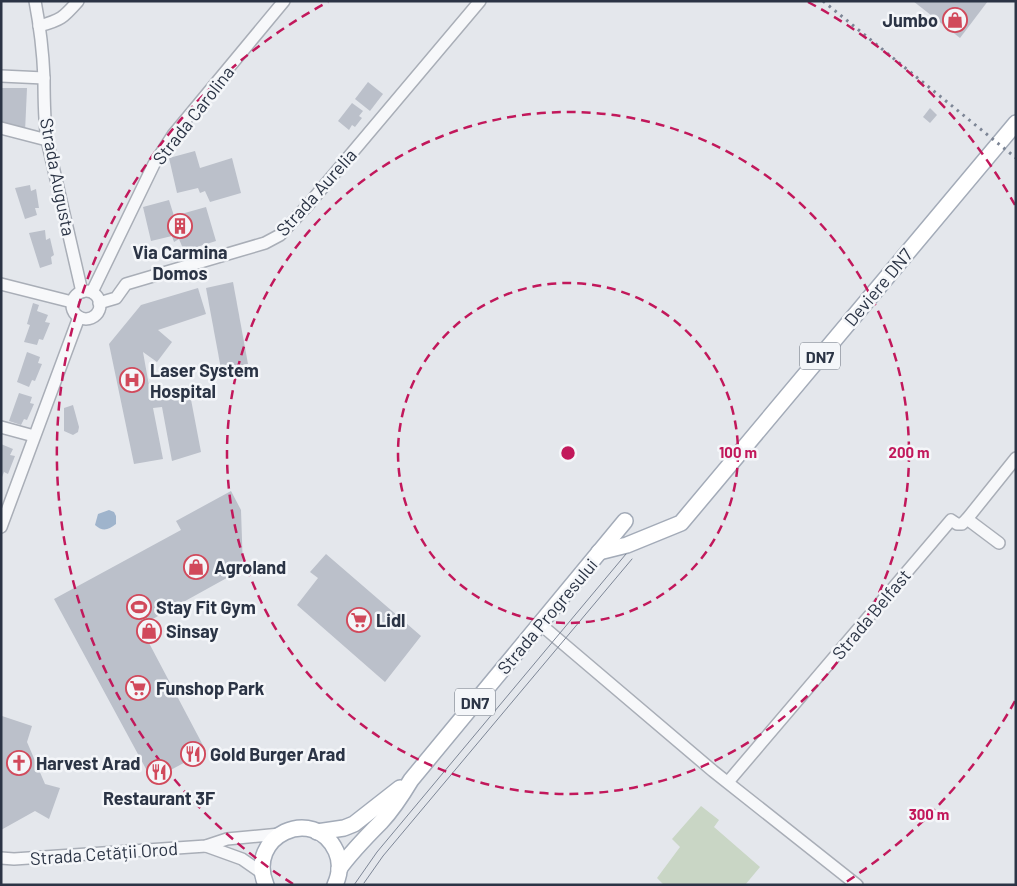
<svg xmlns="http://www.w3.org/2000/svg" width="1017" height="886" font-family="Barlow,sans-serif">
  <rect width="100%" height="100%" fill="#e4e7ec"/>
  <polygon fill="#c9d6c5" points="701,806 719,820 714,827 760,867 745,885 664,885 657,878 680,847 672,839"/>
  <path fill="#9fb4cc" d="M109,510L114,512L116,516V524C108,530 103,532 95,525L98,514Z"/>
  <g fill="#bbc0ca">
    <polygon points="913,1 988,1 960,38"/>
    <polygon points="368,82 383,94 370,111 355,99"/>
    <polygon points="1,88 27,88 25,132 1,127"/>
    <polygon points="352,103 363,111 359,116 362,118 355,127 352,125 349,130 338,121"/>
    <polygon points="930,108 937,115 930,123 923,117"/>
    <polygon points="195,151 200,168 232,158 241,193 210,202 205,191 200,193 198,188 177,193 169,158"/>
    <polygon points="30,185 31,191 36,189 39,208 35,208 37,215 25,219 15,188"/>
    <polygon points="169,200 174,216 206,207 216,241 184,251 179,239 174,242 172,236 151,241 143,207"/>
    <polygon points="45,230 46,240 50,238 54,255 51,257 52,264 40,268 29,233"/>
    <polygon points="233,282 248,364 221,369 206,288"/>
    <polygon points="198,288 206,314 158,330 172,342 157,362 143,352 151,397 189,389 201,452 172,461 162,407 153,408 163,459 134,464 109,344 141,305"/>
    <polygon points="33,303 39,305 37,311 48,315 45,322 50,323 43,340 39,339 37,345 24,342 30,325 27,324"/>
    <polygon points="27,352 40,357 38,363 42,364 35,381 32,380 29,387 17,382"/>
    <polygon points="19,393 32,397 30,403 34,404 27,420 24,419 21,425 9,421"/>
    <polygon points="73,405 79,427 78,432 73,435 64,431 64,408"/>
    <polygon points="1,444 13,449 10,455 15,456 8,474 4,472 1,480"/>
    <polygon points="231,491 241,510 243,569 140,626 206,751 152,780 54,599 181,530 176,521"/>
    <polygon points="326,554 421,636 385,682 297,605 318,578 310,572"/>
    <polygon points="2,716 32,726 27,742 45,784 60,788 49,819 35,811 1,830"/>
  </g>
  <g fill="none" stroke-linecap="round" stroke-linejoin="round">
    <defs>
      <g id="minor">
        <path d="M35,1C40,27 43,53 44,78C44,99 44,119 47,140L82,292"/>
        <path d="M39,26C61,20 63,18 78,1"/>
        <polyline points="1,76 44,78"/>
        <polyline points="1,128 47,140"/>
        <polyline points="1,284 72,302"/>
        <circle cx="86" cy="305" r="14"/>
        <polyline points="92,292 154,164 173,135 284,1"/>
        <polyline points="99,303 116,298 126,284 265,243 280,235 308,205 480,1"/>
        <polyline points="1,427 34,436"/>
        <polyline points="967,519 999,543"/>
        <polyline points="1,527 79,317"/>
        <polyline points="540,624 713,771 857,885"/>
        <polyline points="728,782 951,520 957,524 962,524 967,519 1016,458"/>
        <polyline points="206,846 242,859 262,873"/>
        <polyline points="1,858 14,859 206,846 227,839 280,834"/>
      </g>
      <g id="major">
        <polyline points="599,552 627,545 681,523 1016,123"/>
        <polyline points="317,832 344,828 354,824 400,788"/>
        <path d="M339,869C352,851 366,837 381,822C393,809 402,795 411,780L625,521"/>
        <path d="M266,885C245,836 314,804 336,851C341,862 340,874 335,885"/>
      </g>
    </defs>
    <use href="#minor" stroke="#a9aeb7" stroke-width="14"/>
    <use href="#major" stroke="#a3abb8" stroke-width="18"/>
    <use href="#minor" stroke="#f7f8fa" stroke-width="11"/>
    <use href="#major" stroke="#fff" stroke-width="15"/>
    <g stroke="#7d8696" stroke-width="1">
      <polyline points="364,883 383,856 632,559"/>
      <polyline points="354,885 377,852 626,554"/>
    </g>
    <polyline stroke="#7d8696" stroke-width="3" stroke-dasharray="2.5 5" stroke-linecap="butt" points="823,1 1016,158"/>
  </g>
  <g fill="none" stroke="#c2185b" stroke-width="2.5" stroke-dasharray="9 6">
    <circle cx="568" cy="453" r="170"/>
    <circle cx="568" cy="453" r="341"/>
    <path d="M1015 701A511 511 0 0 1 843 884M293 884A511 511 0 0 1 328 2M808 2A511 511 0 0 1 1015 205"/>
  </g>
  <defs>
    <symbol id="shop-ring" viewBox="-11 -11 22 22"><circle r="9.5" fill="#f4f6f9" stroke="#d1495b" stroke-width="1.5"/><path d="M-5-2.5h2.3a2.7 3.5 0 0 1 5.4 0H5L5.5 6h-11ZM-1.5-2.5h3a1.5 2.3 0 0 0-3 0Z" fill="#d1495b"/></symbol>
    <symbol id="building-ring" viewBox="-11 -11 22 22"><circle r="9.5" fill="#f4f6f9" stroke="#d1495b" stroke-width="1.5"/><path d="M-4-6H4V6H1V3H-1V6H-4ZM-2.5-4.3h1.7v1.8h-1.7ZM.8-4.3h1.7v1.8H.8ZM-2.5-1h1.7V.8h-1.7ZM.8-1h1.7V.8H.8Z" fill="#d1495b"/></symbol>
    <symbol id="hospital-ring" viewBox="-11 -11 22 22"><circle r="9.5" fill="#f4f6f9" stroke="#d1495b" stroke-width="1.5"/><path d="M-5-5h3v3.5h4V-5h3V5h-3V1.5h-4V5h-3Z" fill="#d1495b"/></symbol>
    <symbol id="stadium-ring" viewBox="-11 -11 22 22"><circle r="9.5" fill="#f4f6f9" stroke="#d1495b" stroke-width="1.5"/><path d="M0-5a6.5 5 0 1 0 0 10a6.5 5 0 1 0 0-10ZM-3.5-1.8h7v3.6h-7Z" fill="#d1495b"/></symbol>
    <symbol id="supermarket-ring" viewBox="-11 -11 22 22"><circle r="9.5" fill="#f4f6f9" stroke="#d1495b" stroke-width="1.5"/><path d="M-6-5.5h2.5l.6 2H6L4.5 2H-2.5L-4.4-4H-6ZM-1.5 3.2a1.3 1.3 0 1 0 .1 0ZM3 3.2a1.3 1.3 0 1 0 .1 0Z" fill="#d1495b"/></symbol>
    <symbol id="restaurant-ring" viewBox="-11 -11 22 22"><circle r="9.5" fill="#f4f6f9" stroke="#d1495b" stroke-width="1.5"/><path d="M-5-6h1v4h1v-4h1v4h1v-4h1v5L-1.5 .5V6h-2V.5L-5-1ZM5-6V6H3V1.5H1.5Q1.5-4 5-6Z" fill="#d1495b"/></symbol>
    <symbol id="church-ring" viewBox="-11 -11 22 22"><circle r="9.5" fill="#f4f6f9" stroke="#d1495b" stroke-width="1.5"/><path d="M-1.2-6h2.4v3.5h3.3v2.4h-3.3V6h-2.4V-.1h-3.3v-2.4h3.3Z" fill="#d1495b"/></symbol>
  </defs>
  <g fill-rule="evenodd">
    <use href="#shop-ring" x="941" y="6" width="28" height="28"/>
    <use href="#building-ring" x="166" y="212" width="28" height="28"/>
    <use href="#hospital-ring" x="118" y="366" width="28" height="28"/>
    <use href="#shop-ring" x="182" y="553" width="28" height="28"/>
    <use href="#stadium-ring" x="125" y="593" width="28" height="28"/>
    <use href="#supermarket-ring" x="345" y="606" width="28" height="28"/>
    <use href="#shop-ring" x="135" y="617" width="28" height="28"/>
    <use href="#supermarket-ring" x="124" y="674" width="28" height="28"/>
    <use href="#restaurant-ring" x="179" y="740" width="28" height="28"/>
    <use href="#church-ring" x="5" y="749" width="28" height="28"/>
    <use href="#restaurant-ring" x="145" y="758" width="28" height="28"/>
  </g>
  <g text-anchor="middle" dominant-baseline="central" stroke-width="5" stroke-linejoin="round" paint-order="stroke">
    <g fill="#f4f6f9" stroke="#676e7b" stroke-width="1">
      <rect x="800" y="342.5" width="40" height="27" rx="4"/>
      <rect x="455" y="688.5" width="40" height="27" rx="4"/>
    </g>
    <g font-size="16" font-weight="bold" fill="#2b3445">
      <text x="820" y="356">DN7</text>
      <text x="475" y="702">DN7</text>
    </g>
    <g font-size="18" font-weight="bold" fill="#2b3445" stroke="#f4f6f9" text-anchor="start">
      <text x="938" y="20" text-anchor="end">Jumbo</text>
      <text x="180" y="252" text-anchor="middle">Via Carmina<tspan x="180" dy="21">Domos</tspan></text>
      <text x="150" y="370">Laser System<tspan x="150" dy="21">Hospital</tspan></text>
      <text x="214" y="567">Agroland</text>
      <text x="156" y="607">Stay Fit Gym</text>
      <text x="376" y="620">Lidl</text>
      <text x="166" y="631">Sinsay</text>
      <text x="156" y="688">Funshop Park</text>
      <text x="210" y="754">Gold Burger Arad</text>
      <text x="36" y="763">Harvest Arad</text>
      <text x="159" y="798" text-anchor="middle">Restaurant 3F</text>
    </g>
    <g font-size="18" fill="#2b3445" stroke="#f4f6f9">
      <text transform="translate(193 115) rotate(-52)">Strada Carolina</text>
      <text transform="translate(58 177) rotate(79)">Strada Augusta</text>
      <text transform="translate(316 192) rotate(-48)">Strada Aurelia</text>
      <text transform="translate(878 287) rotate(-50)">Deviere DN7</text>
      <text transform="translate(871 614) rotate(-50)">Strada Belfast</text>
      <text transform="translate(547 616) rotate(-50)">Strada Progresului</text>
      <text transform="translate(104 853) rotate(-4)">Strada Cetății Orod</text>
    </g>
  </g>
  <circle cx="568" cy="453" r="8" fill="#c2185b" stroke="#f4f6f9" stroke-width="2.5"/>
  <g font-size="15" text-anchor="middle" font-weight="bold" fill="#c2185b" stroke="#f4f6f9" stroke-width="5" stroke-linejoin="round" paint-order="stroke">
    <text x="738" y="458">100 m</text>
    <text x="909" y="458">200 m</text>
    <text x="929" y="820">300 m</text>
  </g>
  <rect width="1017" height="886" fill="none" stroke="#2b3445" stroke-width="5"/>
</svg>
